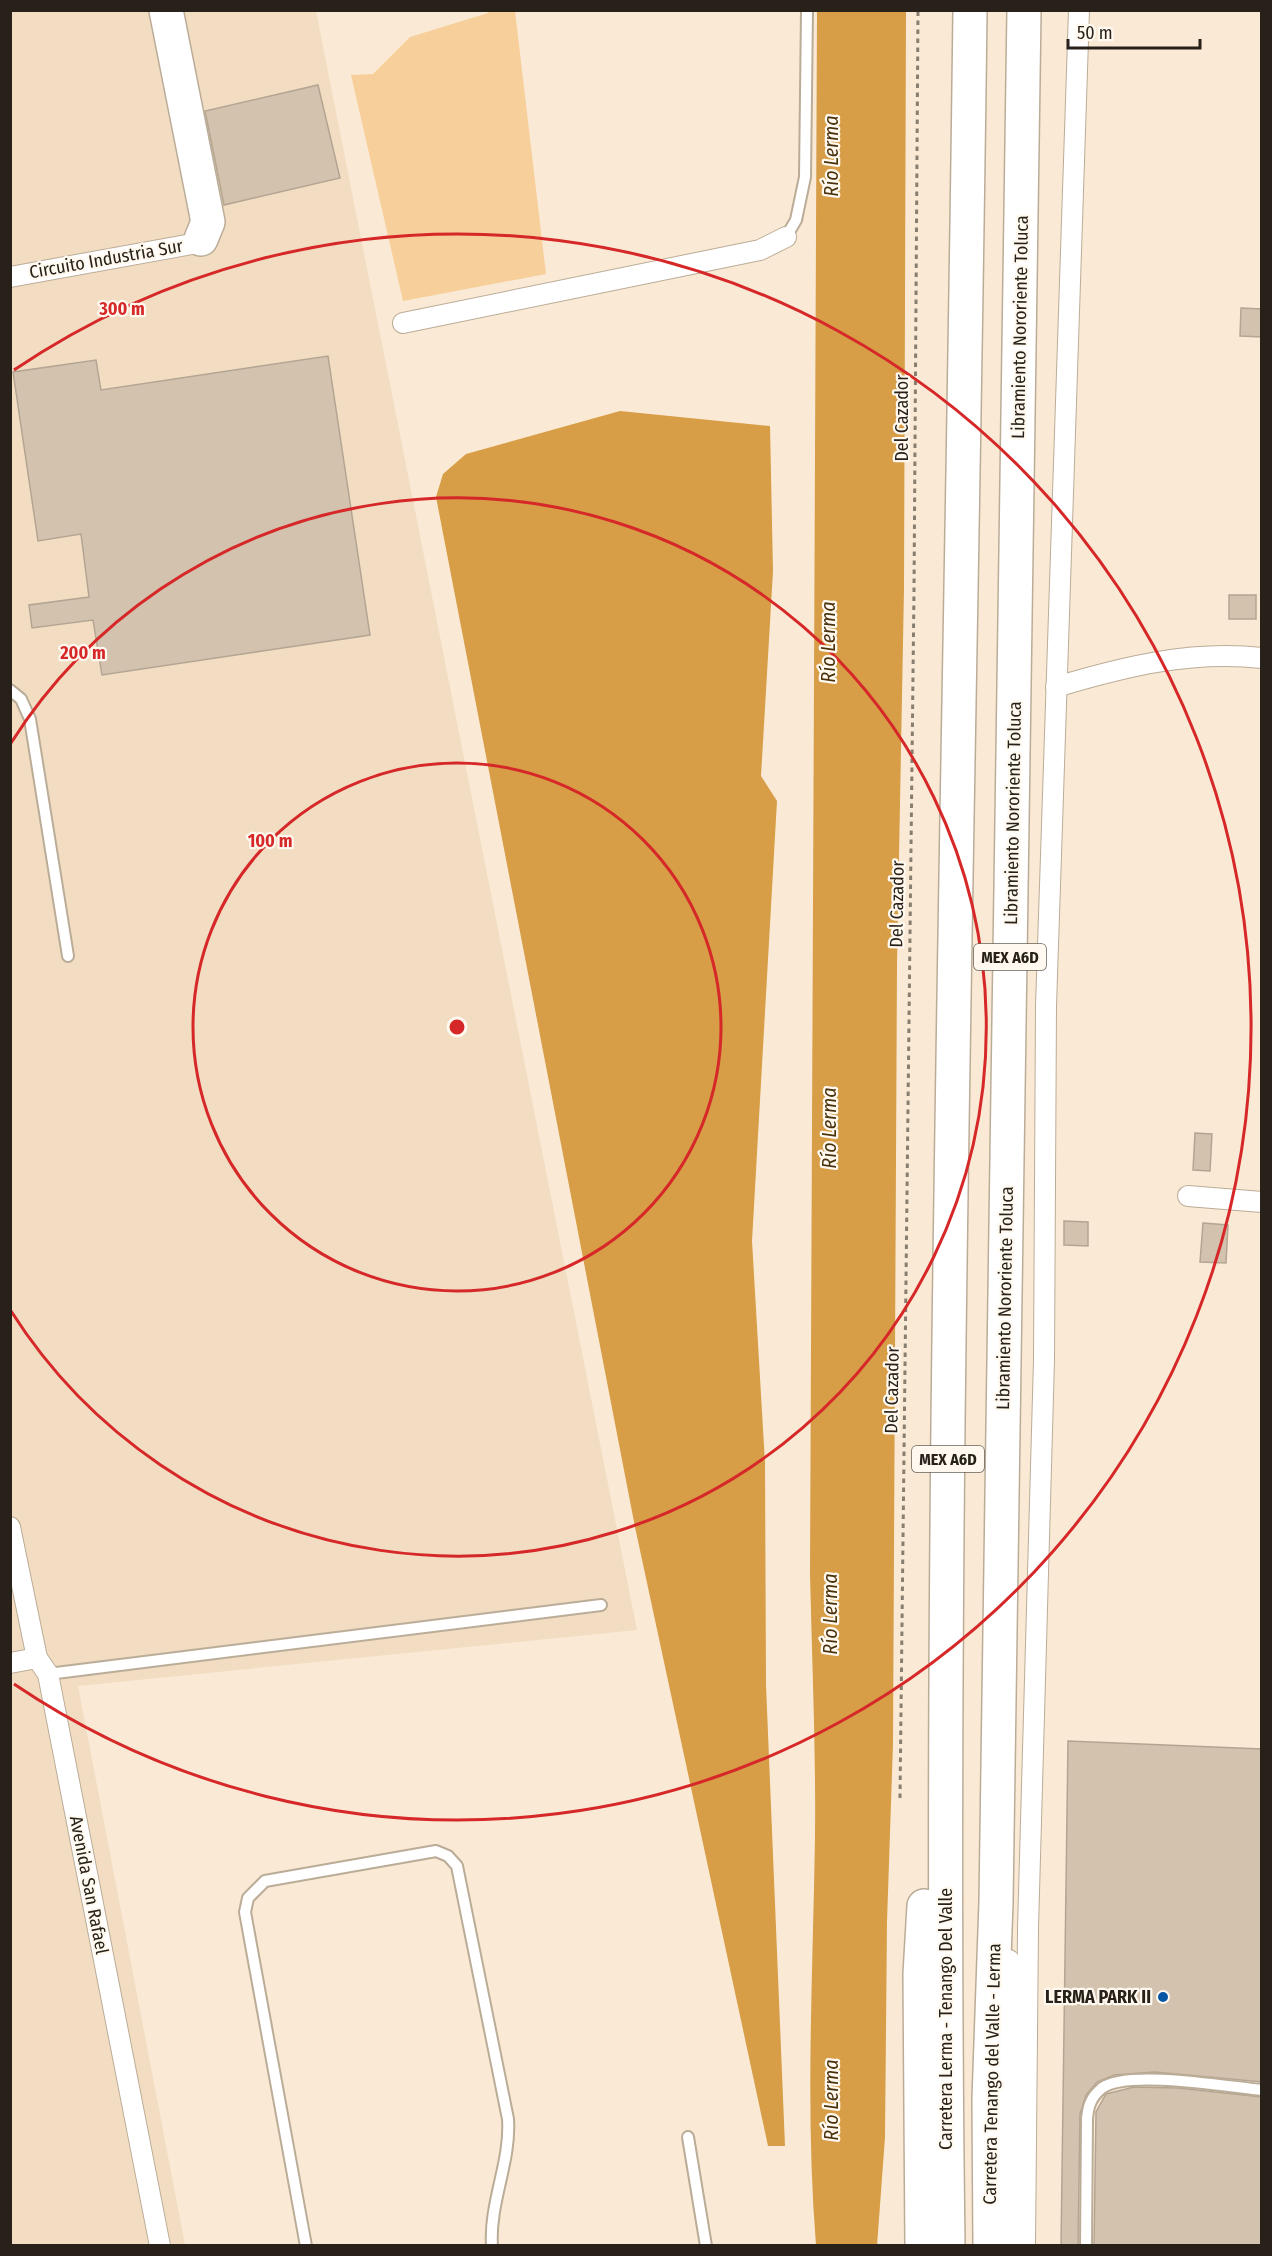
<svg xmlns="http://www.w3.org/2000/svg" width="1272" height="2256" font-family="'Fira Sans Condensed',sans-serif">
  <rect width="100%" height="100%" fill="#faead5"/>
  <polygon fill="#f2ddc3" points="11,11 316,11 637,1630 78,1686 185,2245 11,2246"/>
  <polygon fill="#f6cf9b" points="488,11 515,11 546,274 403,301 351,75 373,74 410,37 488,13"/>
  <g fill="#d79d47">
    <path d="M817,11H906L904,589L897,964L893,1744L887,1922L885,2137L877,2246L816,2245C805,2109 813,1974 815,1837C816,1750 812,1662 810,1574Z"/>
    <polygon points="620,411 770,426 773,571 761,776 777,801 752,1241 765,1463 766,1685 785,2146 768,2146 635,1527 436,497 443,474 466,454"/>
  </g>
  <g fill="#d2c2ae" stroke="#b4a592" stroke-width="1.5">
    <polygon points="318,85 340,178 224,205 205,111"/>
    <polygon points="1241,308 1262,309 1262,337 1240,336"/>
    <polygon points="328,356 370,635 102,675 93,620 32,628 29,605 89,597 81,534 38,541 13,372 96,360 101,390"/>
    <rect x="1229" y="595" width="27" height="24"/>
    <polygon points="1195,1133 1212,1134 1210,1171 1193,1170"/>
    <polygon points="1064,1221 1088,1222 1088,1246 1064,1245"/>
    <polygon points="1203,1223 1228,1225 1226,1263 1200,1262"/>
    <polygon points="1068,1741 1262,1749 1262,2082 1155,2072 1114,2075 1097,2082 1086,2095 1080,2114 1078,2246 1061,2246"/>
    <polygon points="1134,2087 1178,2088 1262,2097 1262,2246 1094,2246 1096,2112 1106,2094"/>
  </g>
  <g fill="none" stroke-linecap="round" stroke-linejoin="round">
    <defs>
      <g id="lane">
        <polyline points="786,237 796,220 805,177 807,10"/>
        <polyline points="10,690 21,699 30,719 68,956"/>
        <polyline points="48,1674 601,1605"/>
        <polyline points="688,2137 706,2246"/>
        <path d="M306,2246L245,1912L248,1898L265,1881L436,1851L448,1856L457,1866L508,2119C511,2162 489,2203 492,2246"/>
        <path d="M1086,2246L1087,2119C1088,2106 1091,2097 1102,2088C1127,2069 1229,2087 1262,2090"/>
      </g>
      <g id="street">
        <polyline points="10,277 192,244 201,239"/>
        <polyline points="403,323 760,250 786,237"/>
        <path d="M1056,687C1123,667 1190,650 1262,658"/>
        <polyline points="1188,1196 1262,1202"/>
        <polyline points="10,1527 37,1658 48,1674 160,2246"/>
        <polyline points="10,1663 37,1658"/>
        <polyline points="1009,1960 1012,2237"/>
        <polyline points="1025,2246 1028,1928 1044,1360 1046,1006 1079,10"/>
      </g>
      <g id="highway">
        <polyline points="166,10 208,222 201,239"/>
        <polyline points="922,2246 920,1974 924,1906"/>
        <path d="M948,2246C938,1500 961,755 970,10"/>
        <polyline points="990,2246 989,2099 996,1902 1024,10"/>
      </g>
    </defs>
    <use href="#lane" stroke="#bbac98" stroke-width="14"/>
    <use href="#street" stroke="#bbac98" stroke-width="22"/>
    <use href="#highway" stroke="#bbac98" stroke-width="36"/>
    <polyline stroke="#887e70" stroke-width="3" stroke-dasharray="4.5 4.5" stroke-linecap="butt" points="900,1798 914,590 918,10"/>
    <use href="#lane" stroke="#fff" stroke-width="10"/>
    <use href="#street" stroke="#fff" stroke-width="20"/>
    <use href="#highway" stroke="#fff" stroke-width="33"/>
  </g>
  <g fill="none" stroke="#d62828" stroke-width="3">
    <circle cx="457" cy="1027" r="264"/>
    <path d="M11 743A529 529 0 1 1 11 1311"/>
    <path d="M14 370A793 793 0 1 1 14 1684"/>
  </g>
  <circle fill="#0455a4" stroke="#fff9f0" stroke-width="2" cx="1163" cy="1997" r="6"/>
  <g text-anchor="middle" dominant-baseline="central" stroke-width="4.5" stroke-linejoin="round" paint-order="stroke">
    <g fill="#fff9f0" stroke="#68625a" stroke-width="1.5">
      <rect x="974" y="944" width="72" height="26" rx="4.5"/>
      <rect x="912" y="1446" width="72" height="26" rx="4.5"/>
    </g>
    <g font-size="16" font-weight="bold" fill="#27211a">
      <text x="1010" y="957">MEX A6D</text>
      <text x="948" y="1459">MEX A6D</text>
    </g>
    <g font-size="18" fill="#27211a" stroke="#fff9f0">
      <text transform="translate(106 259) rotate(-10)">Circuito Industria Sur</text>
      <text transform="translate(1020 327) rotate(-89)">Libramiento Nororiente Toluca</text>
      <text transform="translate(902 418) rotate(-90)">Del Cazador</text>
      <text transform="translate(1013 813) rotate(-89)">Libramiento Nororiente Toluca</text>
      <text transform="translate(897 904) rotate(-89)">Del Cazador</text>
      <text transform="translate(1005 1298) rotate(-89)">Libramiento Nororiente Toluca</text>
      <text transform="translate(892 1390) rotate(-89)">Del Cazador</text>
      <text transform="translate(89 1885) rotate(79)">Avenida San Rafael</text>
      <text transform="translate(946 2019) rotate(-90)">Carretera Lerma - Tenango Del Valle</text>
      <text transform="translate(992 2074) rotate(-89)">Carretera Tenango del Valle - Lerma</text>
    </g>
    <g font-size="18" font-weight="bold" fill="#27211a" stroke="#fff9f0" text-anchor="end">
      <text x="1151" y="1997">LERMA PARK II</text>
    </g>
    <g font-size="20" font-style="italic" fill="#49310c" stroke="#fff9f0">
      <text transform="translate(831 156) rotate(-90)">Río Lerma</text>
      <text transform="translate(828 642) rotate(-90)">Río Lerma</text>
      <text transform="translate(829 1128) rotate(-90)">Río Lerma</text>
      <text transform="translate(830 1614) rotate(-90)">Río Lerma</text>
      <text transform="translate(831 2100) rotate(-90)">Río Lerma</text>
    </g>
  </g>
  <circle cx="457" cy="1027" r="9" fill="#d62828" stroke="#fff9f0" stroke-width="3"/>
  <g font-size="18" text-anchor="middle" font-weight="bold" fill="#d62828" stroke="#fff9f0" stroke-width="4.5" stroke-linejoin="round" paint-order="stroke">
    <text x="122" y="315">300 m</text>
    <text x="83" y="659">200 m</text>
    <text x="270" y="847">100 m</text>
  </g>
  <rect width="1272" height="2256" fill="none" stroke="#27211a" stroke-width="24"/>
  <path d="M1068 39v9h132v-9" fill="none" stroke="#27211a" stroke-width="3"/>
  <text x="1077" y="39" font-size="18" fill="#27211a" stroke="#fff9f0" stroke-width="4.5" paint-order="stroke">50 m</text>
</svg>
